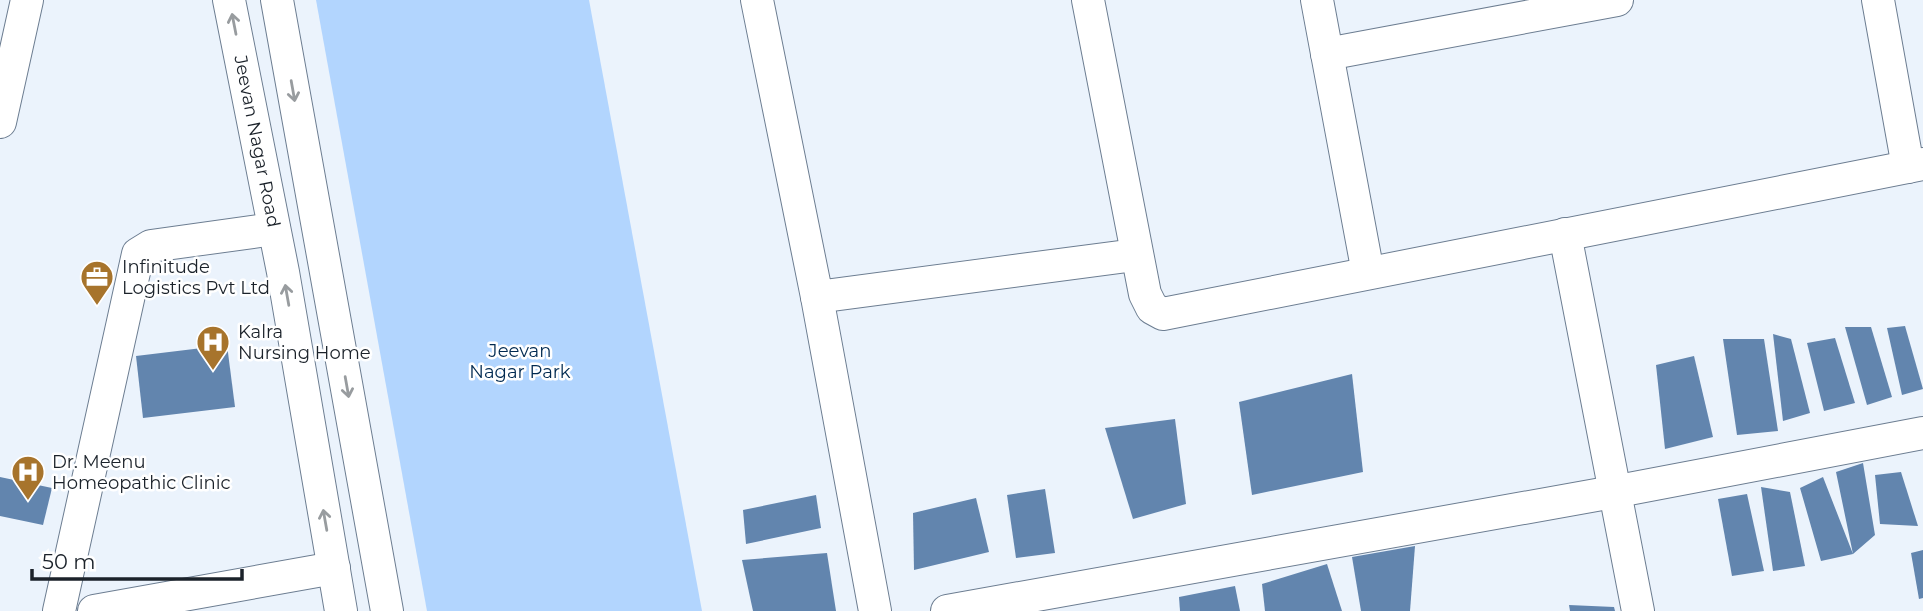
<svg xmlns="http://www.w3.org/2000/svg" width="1923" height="611" font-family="Montserrat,sans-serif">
  <rect width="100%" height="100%" fill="#ebf3fc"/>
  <polygon fill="#b2d5fe" points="316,0 589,0 702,611 427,611"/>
  <g fill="#6285ae">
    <polygon points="1905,326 1923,389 1902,395 1887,328"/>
    <polygon points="1845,327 1871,327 1892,397 1867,405"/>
    <polygon points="1773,334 1791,339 1810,413 1783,421"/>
    <polygon points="1835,338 1855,403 1824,411 1807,343"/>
    <polygon points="1723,339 1764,339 1778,431 1737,435"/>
    <polygon points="227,345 235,407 143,418 136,356"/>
    <polygon points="1694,356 1713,437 1665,449 1656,365"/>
    <polygon points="1352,374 1363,472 1252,495 1239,402"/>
    <polygon points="1175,419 1186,504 1133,519 1105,428"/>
    <polygon points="1863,463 1875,535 1853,554 1821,561 1800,488 1823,477 1853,554 1836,472"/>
    <polygon points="1901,472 1918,526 1880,524 1875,475"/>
    <polygon points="0,477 52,488 43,525 0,516"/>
    <polygon points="1761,487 1790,492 1805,566 1773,571"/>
    <polygon points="1045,489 1055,553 1016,558 1007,495"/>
    <polygon points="1747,494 1764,571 1732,576 1718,499"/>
    <polygon points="816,495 821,528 746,544 743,510"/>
    <polygon points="976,498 989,552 914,570 913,513"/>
    <polygon points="1415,546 1410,611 1361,611 1352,557"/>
    <polygon points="1923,550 1923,598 1919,599 1911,553"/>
    <polygon points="827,553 836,611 753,611 742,560"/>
    <polygon points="1327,564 1342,611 1265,611 1262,584"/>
    <polygon points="1235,586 1240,611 1180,611 1179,597"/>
    <polygon points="1569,605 1614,607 1615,611 1570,611"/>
  </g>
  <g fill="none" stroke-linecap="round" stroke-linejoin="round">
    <defs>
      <g id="minor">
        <path id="s1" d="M229,0L283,272L341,611"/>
        <polyline points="277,0 387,611"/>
        <polyline points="757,0 817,297 1135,255"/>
        <polyline points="1088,0 1145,294 1152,308 1163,314 1923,164"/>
        <polyline points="1317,0 1368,273"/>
        <polyline points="1878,0 1908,167"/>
        <polyline points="1327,54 1617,0"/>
        <polyline points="0,122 27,0"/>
        <polyline points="1565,234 1638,611"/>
        <polyline points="817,297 875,611"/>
        <polyline points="59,611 138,254 151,246 274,229"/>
        <polyline points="94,611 334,568"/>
        <polyline points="947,611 1613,492 1923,433"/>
      </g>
    </defs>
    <use href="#minor" stroke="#6c7d91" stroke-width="34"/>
    <use href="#minor" stroke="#fff" stroke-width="32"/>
  </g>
  <defs><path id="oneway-shaft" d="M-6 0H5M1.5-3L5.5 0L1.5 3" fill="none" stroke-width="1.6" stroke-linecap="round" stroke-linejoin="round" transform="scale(1.75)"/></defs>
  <g stroke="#989c9f">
    <use href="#oneway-shaft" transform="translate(234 24) rotate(-101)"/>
    <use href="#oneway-shaft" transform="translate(293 91) rotate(80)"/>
    <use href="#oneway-shaft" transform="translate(287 295) rotate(-100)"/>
    <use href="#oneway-shaft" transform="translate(347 387) rotate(80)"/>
    <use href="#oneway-shaft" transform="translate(325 520) rotate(-100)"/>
  </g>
  <defs>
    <symbol id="office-pin" viewBox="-11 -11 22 30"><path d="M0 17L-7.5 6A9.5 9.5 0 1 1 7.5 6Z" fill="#a7742c" stroke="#fff"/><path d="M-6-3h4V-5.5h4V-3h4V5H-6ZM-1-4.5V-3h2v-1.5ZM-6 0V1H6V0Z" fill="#fff"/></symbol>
    <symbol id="hospital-pin" viewBox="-11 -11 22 30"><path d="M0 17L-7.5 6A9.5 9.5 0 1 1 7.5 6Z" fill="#a7742c" stroke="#fff"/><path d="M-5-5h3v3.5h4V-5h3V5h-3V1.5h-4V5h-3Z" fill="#fff"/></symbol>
  </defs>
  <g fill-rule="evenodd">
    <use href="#office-pin" x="78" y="258" width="38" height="52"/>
    <use href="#hospital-pin" x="194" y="323" width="38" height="52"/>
    <use href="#hospital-pin" x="9" y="453" width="38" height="52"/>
  </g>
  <g text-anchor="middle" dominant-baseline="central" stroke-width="5" stroke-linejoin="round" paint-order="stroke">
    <g font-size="18" fill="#1b222a" stroke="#fff">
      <text stroke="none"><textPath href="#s1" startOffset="144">Jeevan Nagar Road</textPath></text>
    </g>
    <g font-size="18" fill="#1b222a" stroke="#fff" text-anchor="start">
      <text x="122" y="267">Infinitude<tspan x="122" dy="21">Logistics Pvt Ltd</tspan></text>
      <text x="238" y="332">Kalra<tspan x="238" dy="21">Nursing Home</tspan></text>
      <text x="52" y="462">Dr. Meenu<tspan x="52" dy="21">Homeopathic Clinic</tspan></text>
    </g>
    <g font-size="18" fill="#012a51" stroke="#fff">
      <text x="520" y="351">Jeevan<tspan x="520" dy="21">Nagar Park</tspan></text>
    </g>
  </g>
  <path d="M32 569v10h210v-10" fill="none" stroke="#1b222a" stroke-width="3.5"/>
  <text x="42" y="569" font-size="21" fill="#1b222a" stroke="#ffffff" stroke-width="5" paint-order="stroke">50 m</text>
</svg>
